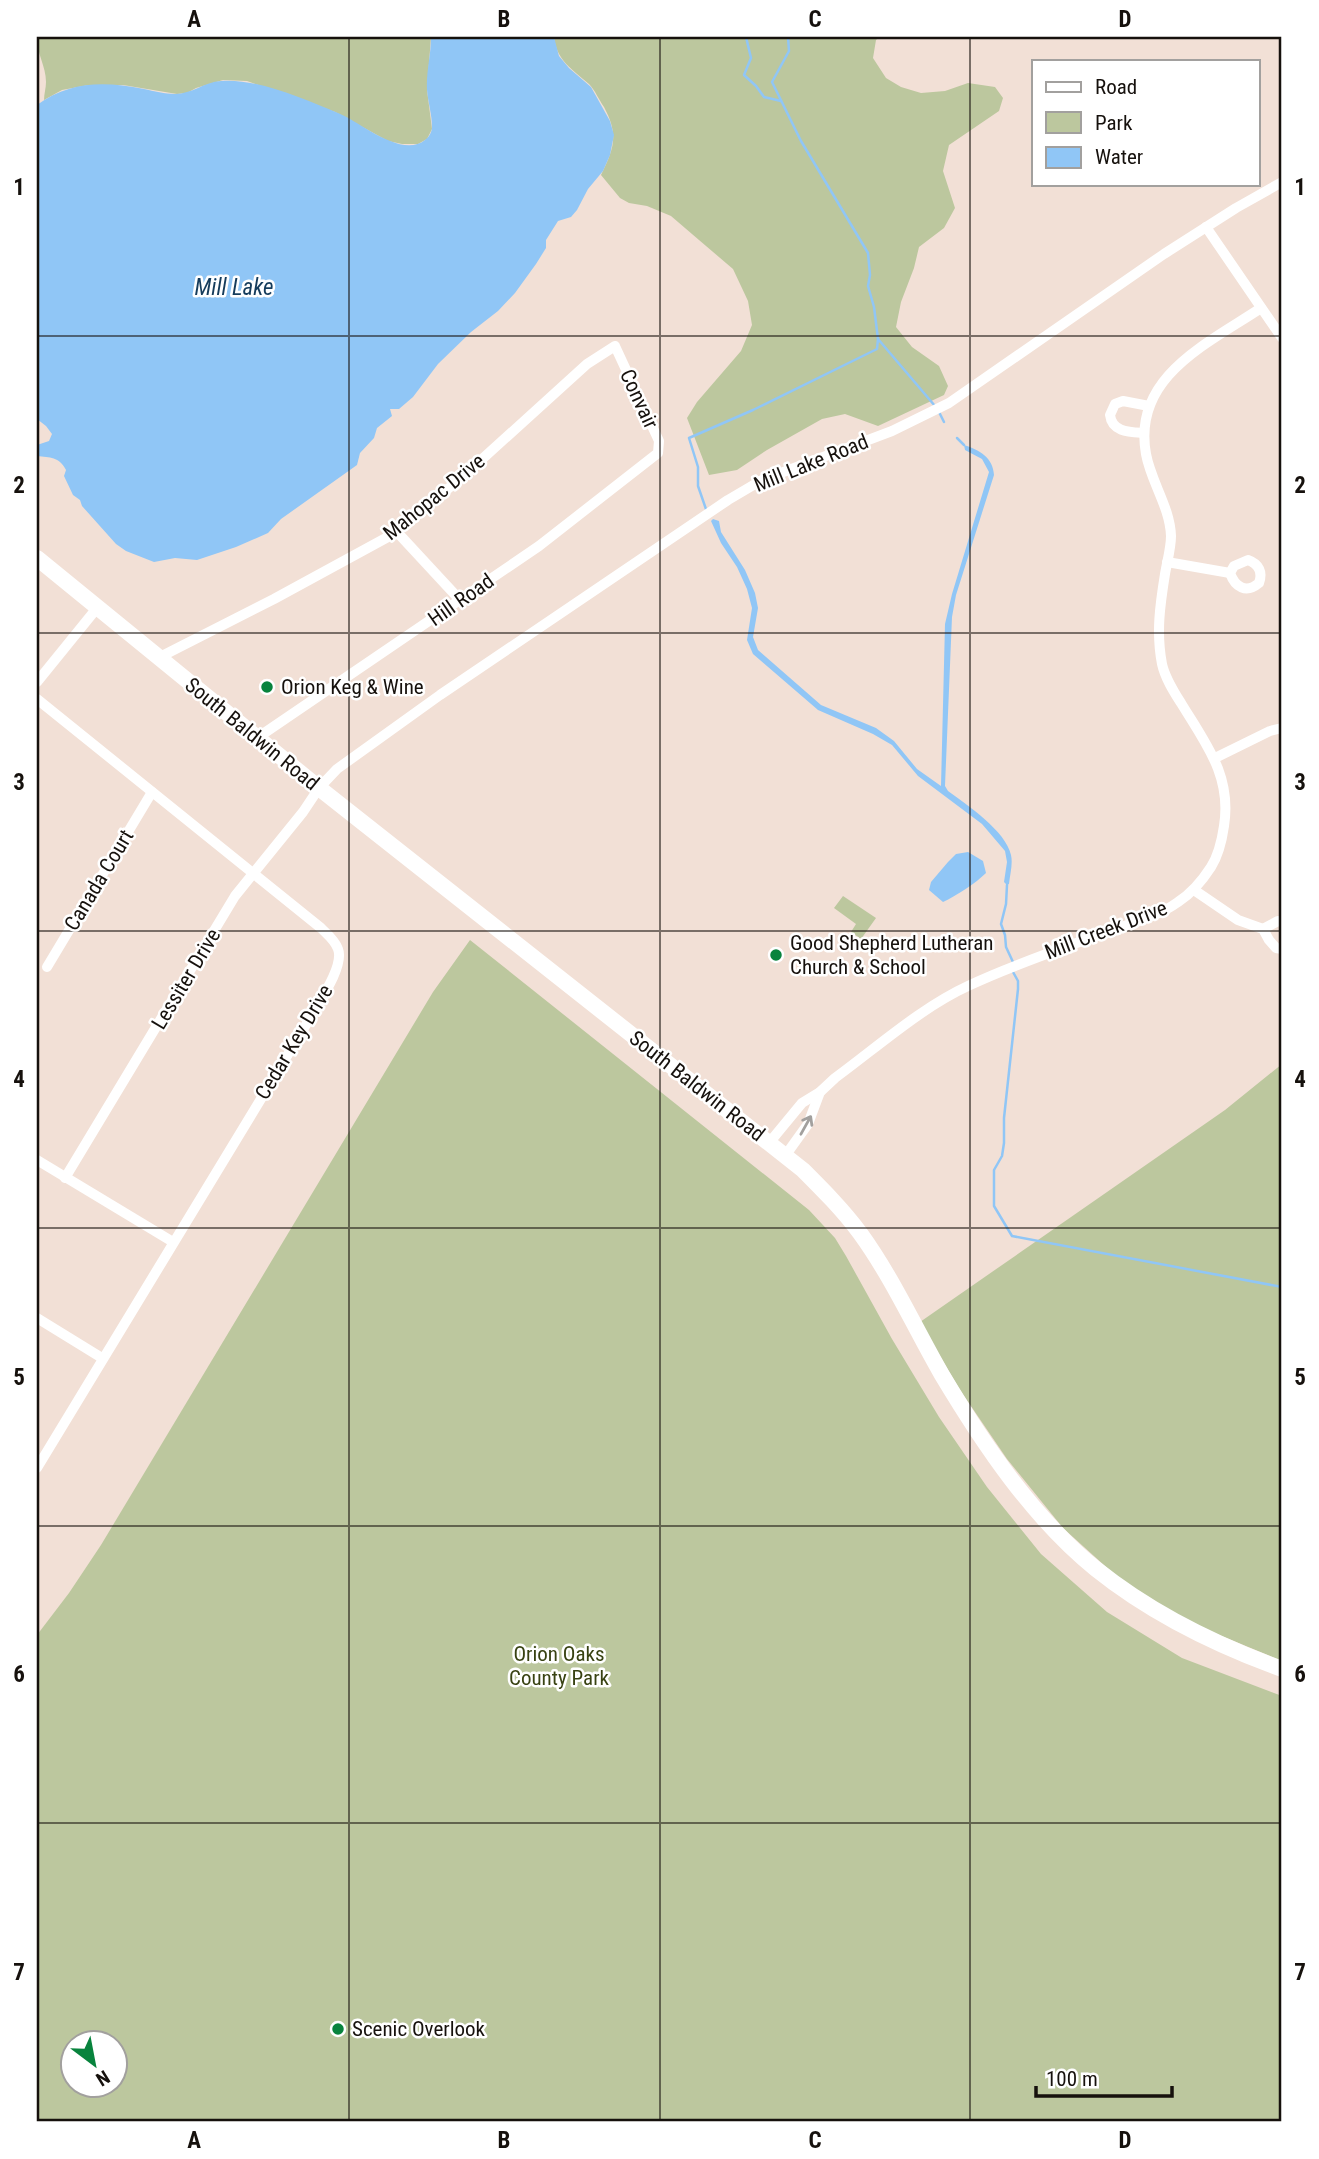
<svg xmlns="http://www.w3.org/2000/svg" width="1319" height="2159" font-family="'Roboto Condensed',sans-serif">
  <rect width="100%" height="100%" fill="#f2e0d6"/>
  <g fill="#bcc79e" fill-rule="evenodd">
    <path d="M37,37H431L427,90L432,129L427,139L418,144H402L388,141L335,112L247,81L223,80L196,88L187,93L177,94L123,85H89L62,90L44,100C44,94 46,88 46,82C46,66 37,55 37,37Z"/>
    <path d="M554,37H879L876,40L873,58L886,78L901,87L921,93L945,91L968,83L995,87L1003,98L999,111L949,145L943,171L955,208L944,228L919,247L914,268L901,302L896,327L912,347L939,366L948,386L944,395L878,426L845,414L822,419L767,450L737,470L709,475L687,418L697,402L741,351L752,325L748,301L733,269L699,240L671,216L647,206L629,203L620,198L601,175C614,148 619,135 604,107C599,100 595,90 589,84C573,70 556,60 554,37Z"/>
    <polygon points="843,896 876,918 861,939 851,932 856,924 834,908"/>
    <path d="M470,940L809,1210L835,1238L846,1256L892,1339L939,1417L987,1487L1041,1554L1107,1612L1182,1658L1282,1696V2122H37V1635L69,1593L101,1545L433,992ZM74,2044H116V2086H74Z"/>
    <polygon points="1282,1064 1282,1661 1207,1630 1136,1594 1063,1528 1007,1459 960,1390 920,1322 1225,1110"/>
  </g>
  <g fill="#90c6f6">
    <path d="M431,37H554L559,56L569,68L591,87L610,121L614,135L610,155L603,171L588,189L577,210L571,217L558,221L546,240V248L536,264L515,293L498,311L471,332L438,364L413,397L399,409H390L392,416L377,428L374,438L360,453L357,465L281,519L268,533L236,547L197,560L175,558L154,562L126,551L116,544L82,506L80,500L73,495L64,476L66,470C59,456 50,458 37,456V445L49,441L52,434L46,426L37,419V105C70,81 104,81 144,89C154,91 165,94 175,94C192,94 204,82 221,81C257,78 304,99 338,113C359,121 401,159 425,140C429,137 432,132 432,127C432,115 428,102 427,90C426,72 431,55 431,37Z"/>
    <path d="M964,445C980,450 993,458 994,475L956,595L952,617L945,786L948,791C967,805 1006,831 1011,855C1013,864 1010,874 1009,884L1007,885L1004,882L1007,862L1005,851L982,824L918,776L892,745L873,734L818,710L753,654L747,640L752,608L747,589L737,567L721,543L711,521L713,519L719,521L721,532L745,570L755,593L758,608L753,637L758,650L821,705L876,728L894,741L917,769L941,786L945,624L952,594L989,472L982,459L965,450Z"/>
    <path d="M968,852L983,861L986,873C976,883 956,896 943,902L929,890L931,882L948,862L956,854Z"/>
  </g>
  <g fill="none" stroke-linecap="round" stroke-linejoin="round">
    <g stroke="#90c6f6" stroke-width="2.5">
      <polyline points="746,37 751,58 744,75 756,86 764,97 781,101"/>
      <polyline points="878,339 935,406"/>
      <polyline points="939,412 944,422"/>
      <polyline points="957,438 964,445"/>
      <polyline points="707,512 698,486 698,467 689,438 753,410 877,349 878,339 874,307 868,286 870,275 868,253 801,141 772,82 789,51 788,37"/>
      <polyline points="1007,885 1006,904 1001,924 1005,935 1006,947 1013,962"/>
      <polyline points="1013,972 1018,981 1018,989 1004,1118 1004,1143 1002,1156 994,1170 994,1206 1012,1236 1282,1287"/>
    </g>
    <g stroke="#fff" stroke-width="10">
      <polyline points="1206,227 1282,338"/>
      <path d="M1144,433C1129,432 1112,432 1110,415L1115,404L1123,401L1149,406"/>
      <polyline points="397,532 460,600"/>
      <path d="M1248,560C1259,564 1263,572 1259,583C1246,594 1235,587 1230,573L1234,566Z"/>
      <polyline points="1167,562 1230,573"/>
      <polyline points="158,658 274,599 397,532 469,471 587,364 615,346 659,441 658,453 539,546 257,738"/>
      <polyline points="37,682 97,608"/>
      <path d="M37,699L321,928C327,934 335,940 338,949C345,967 316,1006 307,1023L37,1468"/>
      <polyline points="1215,758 1270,731 1282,728"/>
      <polyline points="1194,890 1238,920 1263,929 1269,940 1276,948 1282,949"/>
      <polyline points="1263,929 1278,921 1282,922"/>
      <polyline points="47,967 152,792"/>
      <path d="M769,1143L802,1103L820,1092L835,1078C876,1048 922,1007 968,986C1012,965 1058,950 1104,933C1128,924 1156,918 1178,902C1192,893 1202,881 1211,867C1218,856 1222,840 1224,826C1232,776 1206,744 1181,703C1174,692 1165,678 1162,664C1156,633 1160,605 1165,574C1167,562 1171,548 1171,536C1170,507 1151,482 1146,454C1132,377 1207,344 1261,308"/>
      <polyline points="785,1156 808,1124 820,1092"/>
      <polyline points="37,1160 173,1242"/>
      <polyline points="65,1178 235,896 303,812 319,788 337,769 440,695 728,500 762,480 892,431 949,403 1164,254 1236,208 1282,182"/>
      <polyline points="37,1318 102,1358"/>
    </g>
    <path stroke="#fff" stroke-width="16" d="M37,558L319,788L803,1170C823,1190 843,1210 860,1233C892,1277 915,1328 942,1375C984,1445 1033,1518 1096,1569C1152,1614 1216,1645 1282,1669"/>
  </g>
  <defs><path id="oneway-shaft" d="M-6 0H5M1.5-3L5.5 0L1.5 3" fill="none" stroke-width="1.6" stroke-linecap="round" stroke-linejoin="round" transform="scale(1.75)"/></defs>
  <use stroke="#a2a09e" href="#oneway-shaft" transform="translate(806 1125) rotate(-61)"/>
  <path fill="none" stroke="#16110d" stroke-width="2" stroke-opacity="0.55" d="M349,37V2122M660,37V2122M970,37V2122M37,336H1282M37,633H1282M37,931H1282M37,1228H1282M37,1526H1282M37,1823H1282"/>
  <g fill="#08833d" stroke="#fff" stroke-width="2.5">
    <circle cx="267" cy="687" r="7"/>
    <circle cx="776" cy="955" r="7"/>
    <circle cx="338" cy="2029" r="7"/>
  </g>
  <g text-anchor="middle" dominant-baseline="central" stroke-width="5" stroke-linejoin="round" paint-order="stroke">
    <g font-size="21" fill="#16110d" stroke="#fff">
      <text transform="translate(639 399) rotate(65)">Convair</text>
      <text transform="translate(811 463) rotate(-22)">Mill Lake Road</text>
      <text transform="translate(434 497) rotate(-39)">Mahopac Drive</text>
      <text transform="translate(461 600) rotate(-35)">Hill Road</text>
      <text transform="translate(252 734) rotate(39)">South Baldwin Road</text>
      <text transform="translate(99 880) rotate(-59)">Canada Court</text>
      <text transform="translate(1106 930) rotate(-21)">Mill Creek Drive</text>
      <text transform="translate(186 979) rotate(-59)">Lessiter Drive</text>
      <text transform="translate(294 1042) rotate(-59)">Cedar Key Drive</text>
      <text transform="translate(697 1086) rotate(38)">South Baldwin Road</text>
    </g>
    <g font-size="21" fill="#16110d" stroke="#fff" text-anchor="start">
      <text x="281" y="687">Orion Keg &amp; Wine</text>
      <text x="790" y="943">Good Shepherd Lutheran<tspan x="790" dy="24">Church &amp; School</tspan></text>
      <text x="352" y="2029">Scenic Overlook</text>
    </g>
    <g font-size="21" fill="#384212" stroke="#fff">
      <text x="559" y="1654">Orion Oaks<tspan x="559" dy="24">County Park</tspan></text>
    </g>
    <g font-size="23" font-style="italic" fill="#153c5c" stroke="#fff">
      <text x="234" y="287">Mill Lake</text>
    </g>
  </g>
  <rect width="1319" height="2159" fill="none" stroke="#ffffff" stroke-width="77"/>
  <rect x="1032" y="60" width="228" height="126" fill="#ffffff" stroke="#a2a09e" stroke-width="2"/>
  <rect x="1046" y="82" width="35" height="10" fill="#ffffff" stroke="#a2a09e" stroke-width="2"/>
  <text x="1095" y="94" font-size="21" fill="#16110d">Road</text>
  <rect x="1046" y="112" width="35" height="21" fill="#bcc79e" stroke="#a2a09e" stroke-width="2"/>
  <text x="1095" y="130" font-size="21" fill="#16110d">Park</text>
  <rect x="1046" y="147" width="35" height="21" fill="#90c6f6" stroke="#a2a09e" stroke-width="2"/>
  <text x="1095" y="164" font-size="21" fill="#16110d">Water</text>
  <g transform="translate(94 2064) rotate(148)"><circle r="33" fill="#ffffff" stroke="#a2a09e" stroke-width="2"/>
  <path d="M0-5L12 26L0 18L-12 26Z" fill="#08833d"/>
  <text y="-10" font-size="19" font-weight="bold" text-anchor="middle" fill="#16110d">N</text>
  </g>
  <path d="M1036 2086v10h136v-10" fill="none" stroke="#16110d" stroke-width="3.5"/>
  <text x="1046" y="2086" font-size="21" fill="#16110d" stroke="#ffffff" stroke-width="5" paint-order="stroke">100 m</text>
  <rect x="38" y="38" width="1242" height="2082" fill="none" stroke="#16110d" stroke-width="2.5"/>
  <g font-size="23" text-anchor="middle" font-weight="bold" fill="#16110d">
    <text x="194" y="27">A</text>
    <text x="504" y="27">B</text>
    <text x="815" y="27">C</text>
    <text x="1125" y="27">D</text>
    <text x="19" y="195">1</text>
    <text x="1300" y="195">1</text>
    <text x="19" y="493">2</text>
    <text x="1300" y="493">2</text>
    <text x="19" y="790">3</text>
    <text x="1300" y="790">3</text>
    <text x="19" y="1087">4</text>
    <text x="1300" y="1087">4</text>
    <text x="19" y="1385">5</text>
    <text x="1300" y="1385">5</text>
    <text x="19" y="1682">6</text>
    <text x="1300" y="1682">6</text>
    <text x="19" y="1980">7</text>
    <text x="1300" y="1980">7</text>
    <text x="194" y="2148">A</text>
    <text x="504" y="2148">B</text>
    <text x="815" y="2148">C</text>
    <text x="1125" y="2148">D</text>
  </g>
</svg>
